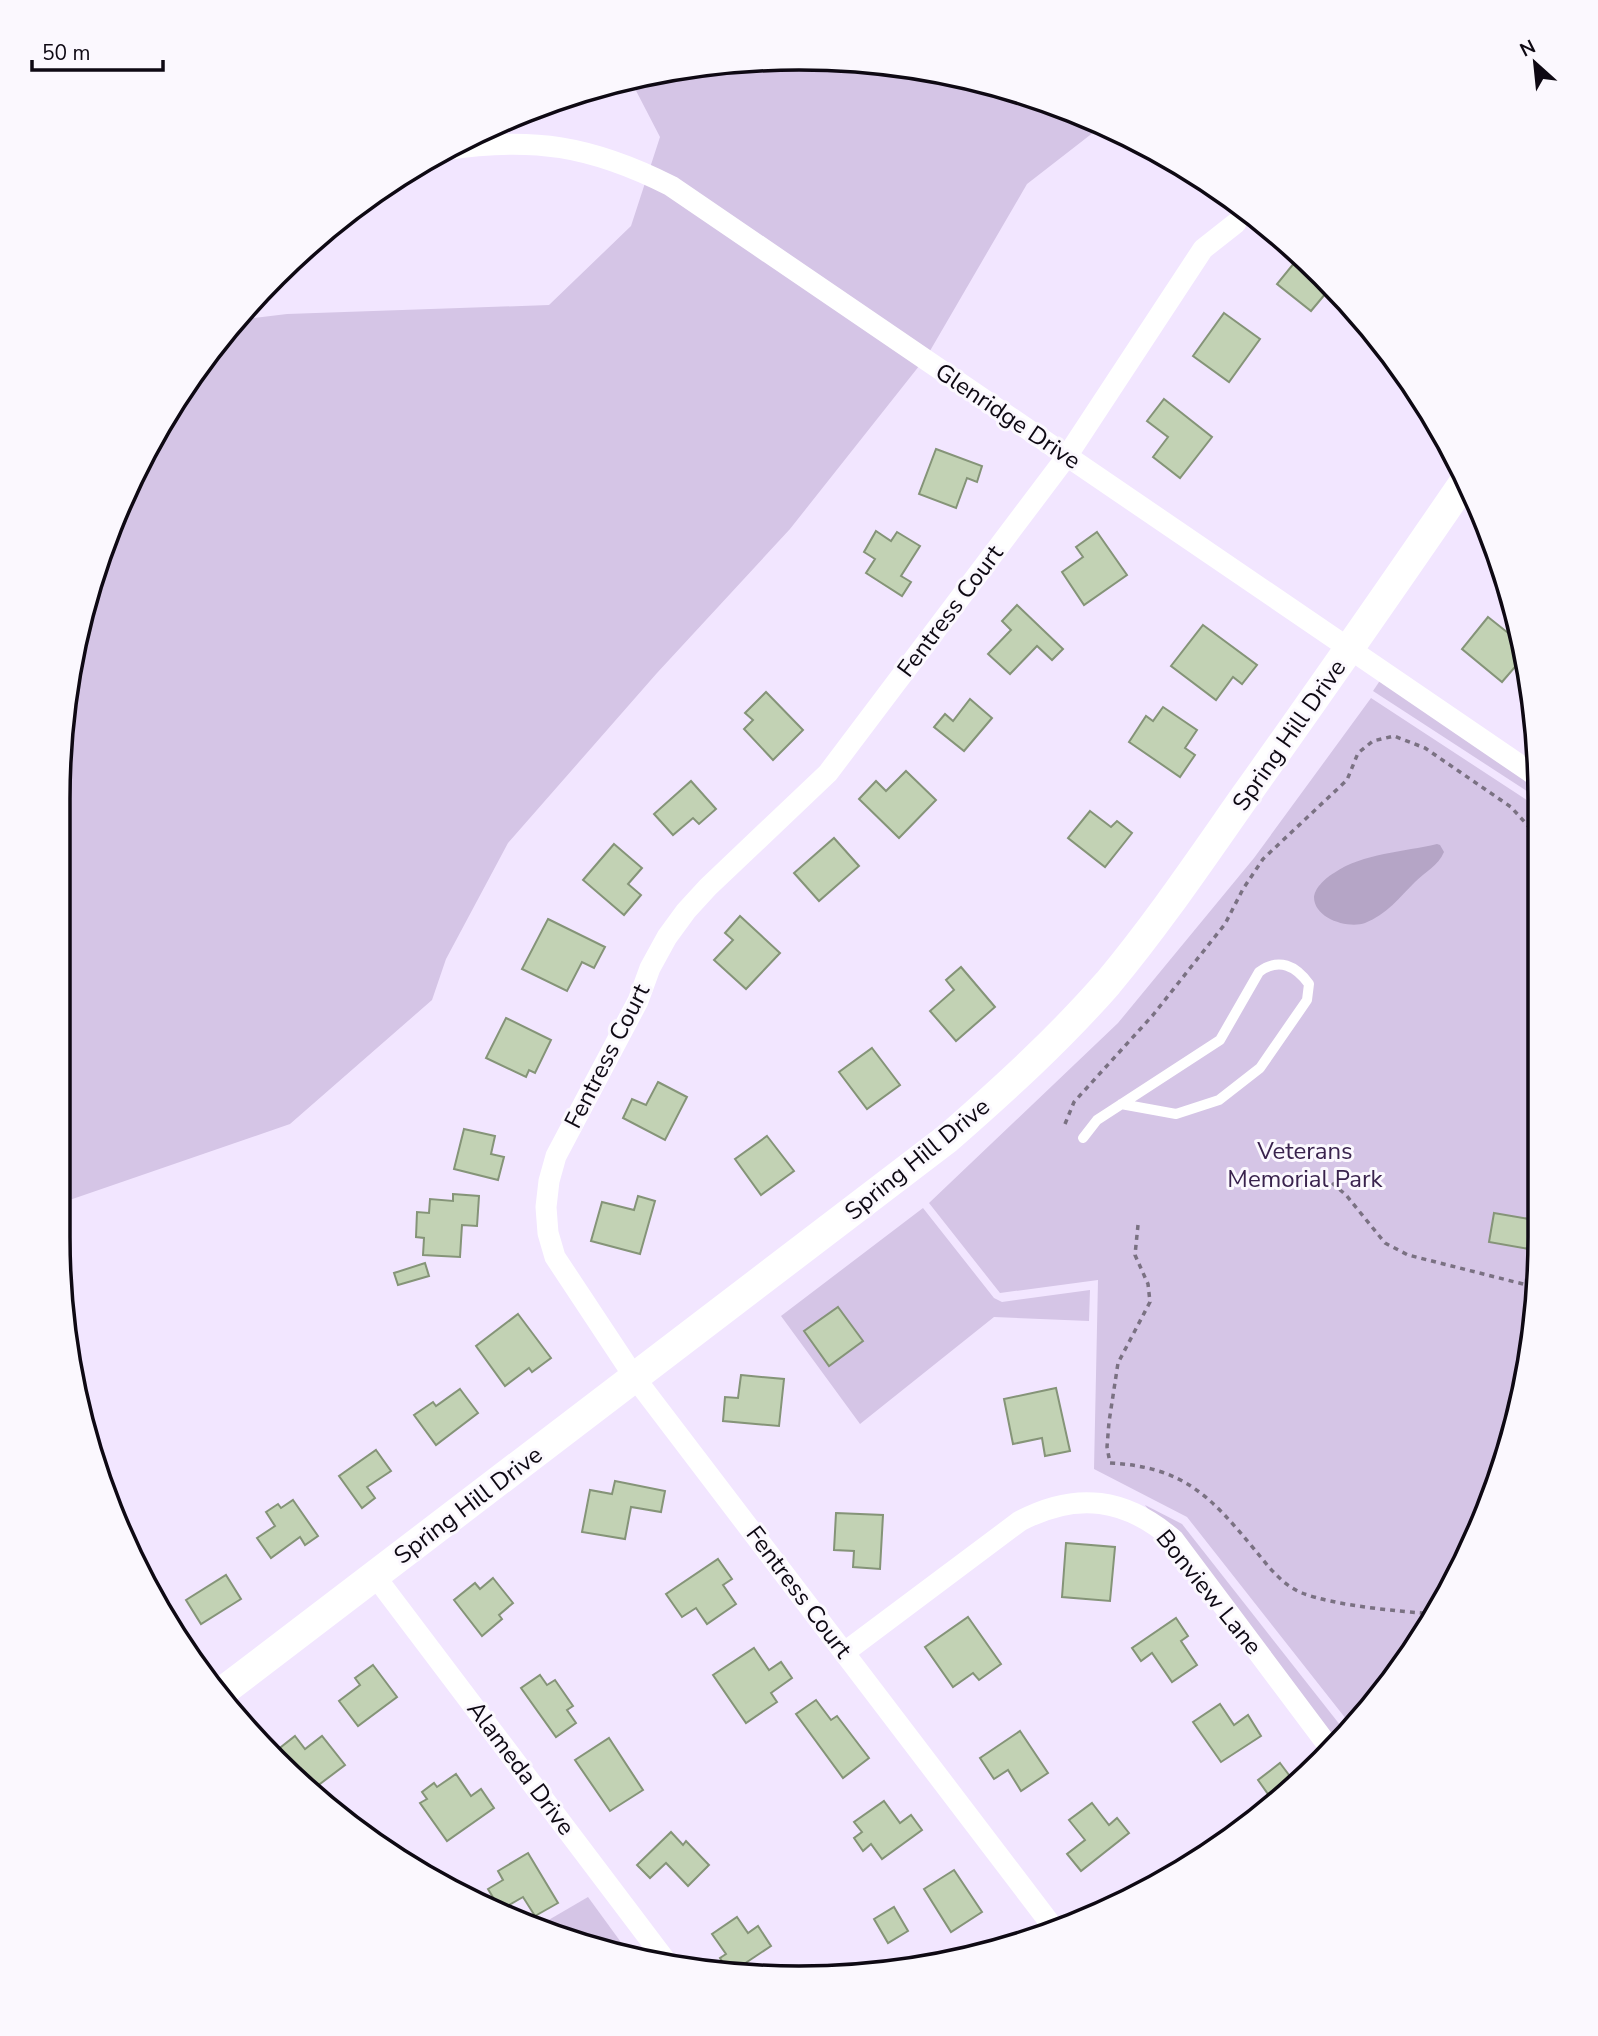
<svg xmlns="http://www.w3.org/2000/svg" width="1598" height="2036" font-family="'Nunito Sans',sans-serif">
  <rect width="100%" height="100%" fill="#f2e6ff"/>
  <g fill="#d5c5e6">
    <polygon points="847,59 990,83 1103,125 1027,184 927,356 790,529 657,673 508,843 446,959 432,1000 290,1124 58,1204 59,751 97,560 157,429 211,347 237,320 287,314 549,305 631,226 660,137 631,81 702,64"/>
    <polygon points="1387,670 1539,781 1539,799 1373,691"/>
    <polygon points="1371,698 1539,808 1540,1237 1526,1381 1484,1520 1415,1649 1350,1724 1187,1517 1094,1469 1098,1280 1000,1293 929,1203 1118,1023 1254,858"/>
    <polygon points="923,1208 994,1298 1002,1302 1090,1290 1089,1321 994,1317 860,1424 781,1316"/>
    <polygon points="1145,1505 1182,1524 1344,1730 1333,1742 1164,1532"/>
    <polygon points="588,1897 631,1956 608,1953 540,1925"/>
  </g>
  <path fill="#b5a5c6" d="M1437,844L1440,845L1444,852C1438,866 1425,872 1415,882C1400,897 1386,915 1365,923C1349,929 1314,919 1314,897C1315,887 1327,877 1334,873C1363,853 1404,852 1437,844Z"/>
  <g fill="#c2d2b4" stroke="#859478" stroke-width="2">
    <polygon points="1299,257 1331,287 1311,311 1277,284"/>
    <polygon points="1224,313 1260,339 1229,382 1193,356"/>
    <polygon points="1164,399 1212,437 1180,478 1153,457 1168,437 1147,421"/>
    <polygon points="936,449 982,466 977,482 967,478 956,508 919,494"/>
    <polygon points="876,531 891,541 897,532 920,546 901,576 911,582 902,596 866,573 875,559 864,552"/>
    <polygon points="1097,532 1127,575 1084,605 1062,572 1083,557 1076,547"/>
    <polygon points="1017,605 1063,649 1052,660 1037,646 1010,674 988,654 1011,630 1002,621"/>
    <polygon points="1488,617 1517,640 1521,660 1502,682 1462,649"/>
    <polygon points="1203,625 1257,665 1242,684 1233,677 1216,700 1171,666"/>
    <polygon points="766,692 803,730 773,760 744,729 753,720 745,713"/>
    <polygon points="970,699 992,718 964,751 934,727 945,714 953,721"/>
    <polygon points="1163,707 1197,730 1185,748 1195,755 1180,777 1129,742 1146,716 1153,721"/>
    <polygon points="906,771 936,800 899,838 859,799 876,781 886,791"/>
    <polygon points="691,781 716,809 699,824 693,818 673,835 654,814"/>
    <polygon points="1090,811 1111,827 1117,821 1132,833 1105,867 1068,838"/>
    <polygon points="834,838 859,866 819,901 794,873"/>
    <polygon points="614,844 642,868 628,884 641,895 624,915 583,880"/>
    <polygon points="740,916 780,953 746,989 714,960 733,940 725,933"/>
    <polygon points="548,919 605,947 594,968 582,962 567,991 522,969"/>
    <polygon points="961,967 995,1007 956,1041 930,1011 954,990 946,980"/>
    <polygon points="506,1018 551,1040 535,1073 529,1070 526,1077 486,1058"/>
    <polygon points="872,1048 900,1085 867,1109 839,1072"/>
    <polygon points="658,1082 687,1097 665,1140 623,1118 632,1099 646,1105"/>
    <polygon points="464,1129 495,1136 491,1154 504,1157 498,1180 454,1169"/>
    <polygon points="767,1136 794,1171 761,1195 735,1159"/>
    <polygon points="453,1194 479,1196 477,1226 462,1225 460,1257 423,1255 424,1238 416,1237 417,1212 429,1213 430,1199 453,1201"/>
    <polygon points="638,1196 655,1201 640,1254 591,1241 602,1202 634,1210"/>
    <polygon points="1494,1213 1535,1220 1529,1249 1489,1242"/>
    <polygon points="425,1263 429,1276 398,1285 394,1273"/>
    <polygon points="838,1307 863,1341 829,1366 804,1331"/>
    <polygon points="518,1314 551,1358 532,1372 529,1368 505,1386 476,1346"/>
    <polygon points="741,1375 784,1379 779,1426 723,1421 725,1397 738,1398"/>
    <polygon points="1056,1388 1070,1451 1045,1456 1042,1438 1013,1444 1004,1399"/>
    <polygon points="460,1389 478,1413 436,1445 414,1415 433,1402 436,1406"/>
    <polygon points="376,1450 391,1471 367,1487 375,1498 362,1508 339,1476"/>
    <polygon points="615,1481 665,1491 661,1512 631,1507 625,1539 582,1532 590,1490 612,1494"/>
    <polygon points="293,1500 318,1536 305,1545 300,1537 271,1558 257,1538 275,1526 266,1512 278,1504 281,1508"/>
    <polygon points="836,1513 883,1515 880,1569 853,1567 854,1551 834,1550"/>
    <polygon points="1066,1543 1115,1547 1110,1601 1062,1597"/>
    <polygon points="718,1559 732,1579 723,1585 736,1604 707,1624 696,1608 682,1617 666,1594"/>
    <polygon points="226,1575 241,1599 201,1624 186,1600"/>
    <polygon points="493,1578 513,1603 499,1615 502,1619 482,1636 454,1600 475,1583 480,1589"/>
    <polygon points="968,1617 1001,1664 979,1680 973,1673 953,1687 925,1647"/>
    <polygon points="1176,1618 1188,1636 1181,1641 1197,1665 1172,1682 1152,1653 1141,1661 1132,1648"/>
    <polygon points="754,1648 769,1670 781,1662 792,1678 771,1693 777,1702 746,1723 713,1675"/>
    <polygon points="373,1665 397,1697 358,1726 339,1701 360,1685 355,1678"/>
    <polygon points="540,1675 547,1685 555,1680 573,1706 567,1710 576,1723 556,1737 521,1688"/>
    <polygon points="816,1700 831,1720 837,1716 869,1758 843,1778 796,1714"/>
    <polygon points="1220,1704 1234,1725 1248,1715 1261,1736 1221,1762 1193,1722"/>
    <polygon points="1020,1731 1048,1773 1021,1791 1008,1770 994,1779 980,1758"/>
    <polygon points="295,1736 305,1749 322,1736 345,1765 312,1790 282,1766 285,1764 276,1751"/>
    <polygon points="609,1738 643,1790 610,1811 575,1760"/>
    <polygon points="1280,1763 1292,1779 1284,1785 1290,1792 1275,1804 1258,1780"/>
    <polygon points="456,1774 471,1796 481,1789 494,1808 447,1841 420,1803 427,1799 422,1792 434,1783 437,1787"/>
    <polygon points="884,1801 900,1823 911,1815 922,1830 882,1859 871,1844 863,1851 854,1838 862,1832 854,1822"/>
    <polygon points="1092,1803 1109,1825 1117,1818 1129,1833 1081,1871 1067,1854 1085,1840 1069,1820"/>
    <polygon points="671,1832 683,1845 686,1841 709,1865 688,1886 666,1863 650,1878 637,1865"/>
    <polygon points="528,1853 558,1903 535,1916 523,1897 502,1909 500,1909 488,1889 503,1880 498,1871"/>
    <polygon points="954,1870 982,1912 951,1932 924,1889"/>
    <polygon points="894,1907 908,1931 888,1943 874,1919"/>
    <polygon points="737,1917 748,1933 758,1926 771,1946 735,1970 727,1969 720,1958 726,1954 712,1934"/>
  </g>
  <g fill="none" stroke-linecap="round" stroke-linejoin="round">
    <g stroke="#7a7182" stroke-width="3.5" stroke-dasharray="5 5" stroke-linecap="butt">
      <polyline points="1065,1124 1074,1102 1153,1015 1225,924 1243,889 1263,859 1347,780 1358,753 1373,741 1394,736 1425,748 1511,807 1539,838"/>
      <polyline points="1332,1183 1346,1195 1385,1243 1408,1255 1535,1287"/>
      <path d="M1138,1225L1135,1255L1148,1284L1150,1302L1118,1363L1109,1422L1107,1447L1110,1463C1184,1467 1210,1496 1255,1550C1268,1566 1282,1585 1302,1593C1336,1606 1397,1611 1434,1614"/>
    </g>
    <path stroke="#fff" stroke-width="10" d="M1083,1138L1097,1120L1220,1040L1259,972C1279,957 1296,966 1309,984L1307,1000L1260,1068L1219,1100L1176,1114L1121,1104"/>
    <g stroke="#fff" stroke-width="21">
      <path d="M444,150C532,136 592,146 671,186L1539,778"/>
      <polyline points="375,1576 666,1961"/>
      <path d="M845,1652L1020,1521C1077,1491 1126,1498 1174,1540L1329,1747"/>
      <polyline points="1053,1927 635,1378 555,1257 548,1233 546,1207 549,1181 556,1156 638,1001 650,968 667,937 686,911 708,887 828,773 1067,456 1203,249 1236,223"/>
    </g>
    <path stroke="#fff" stroke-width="30" d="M222,1692L948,1138C1004,1089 1059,1039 1108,983C1158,923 1201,859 1246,795C1320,691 1393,586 1465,481"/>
  </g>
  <g text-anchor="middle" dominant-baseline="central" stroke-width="6" stroke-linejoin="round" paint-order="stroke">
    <g font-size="24" fill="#0e0913" stroke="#fbf8fe">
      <text transform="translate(1008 416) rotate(34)">Glenridge Drive</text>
      <text transform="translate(950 611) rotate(-53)">Fentress Court</text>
      <text transform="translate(1289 735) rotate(-55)">Spring Hill Drive</text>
      <text transform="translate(607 1056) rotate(-63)">Fentress Court</text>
      <text transform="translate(917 1159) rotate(-39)">Spring Hill Drive</text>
      <text transform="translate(468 1505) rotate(-37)">Spring Hill Drive</text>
      <text transform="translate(799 1592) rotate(53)">Fentress Court</text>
      <text transform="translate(1209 1592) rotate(51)">Bonview Lane</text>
      <text transform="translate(521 1768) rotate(53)">Alameda Drive</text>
    </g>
    <g font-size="24" fill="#39224d" stroke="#fbf8fe">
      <text x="1305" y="1151">Veterans<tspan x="1305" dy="28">Memorial Park</tspan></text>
    </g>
  </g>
  <path d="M0 0H1598V2036H0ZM799 70H799A729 729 0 0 1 1528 799V1237A729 729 0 0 1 799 1966H799A729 729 0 0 1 70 1237V799A729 729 0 0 1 799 70Z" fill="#fbf8fe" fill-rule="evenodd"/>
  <path fill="none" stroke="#0e0913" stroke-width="3.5" d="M799 70H799A729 729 0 0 1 1528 799V1237A729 729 0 0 1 799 1966H799A729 729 0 0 1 70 1237V799A729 729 0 0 1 799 70Z"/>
  <g transform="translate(1535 63) rotate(333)" stroke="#fbf8fe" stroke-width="5" paint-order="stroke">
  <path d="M0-5L12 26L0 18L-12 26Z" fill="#0e0913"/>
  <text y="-10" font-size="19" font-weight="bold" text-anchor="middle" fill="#0e0913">N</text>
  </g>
  <path d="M32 60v10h131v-10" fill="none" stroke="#0e0913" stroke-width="3.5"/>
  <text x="42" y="60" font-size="21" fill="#0e0913" stroke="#fbf8fe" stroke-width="5" paint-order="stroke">50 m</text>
</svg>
